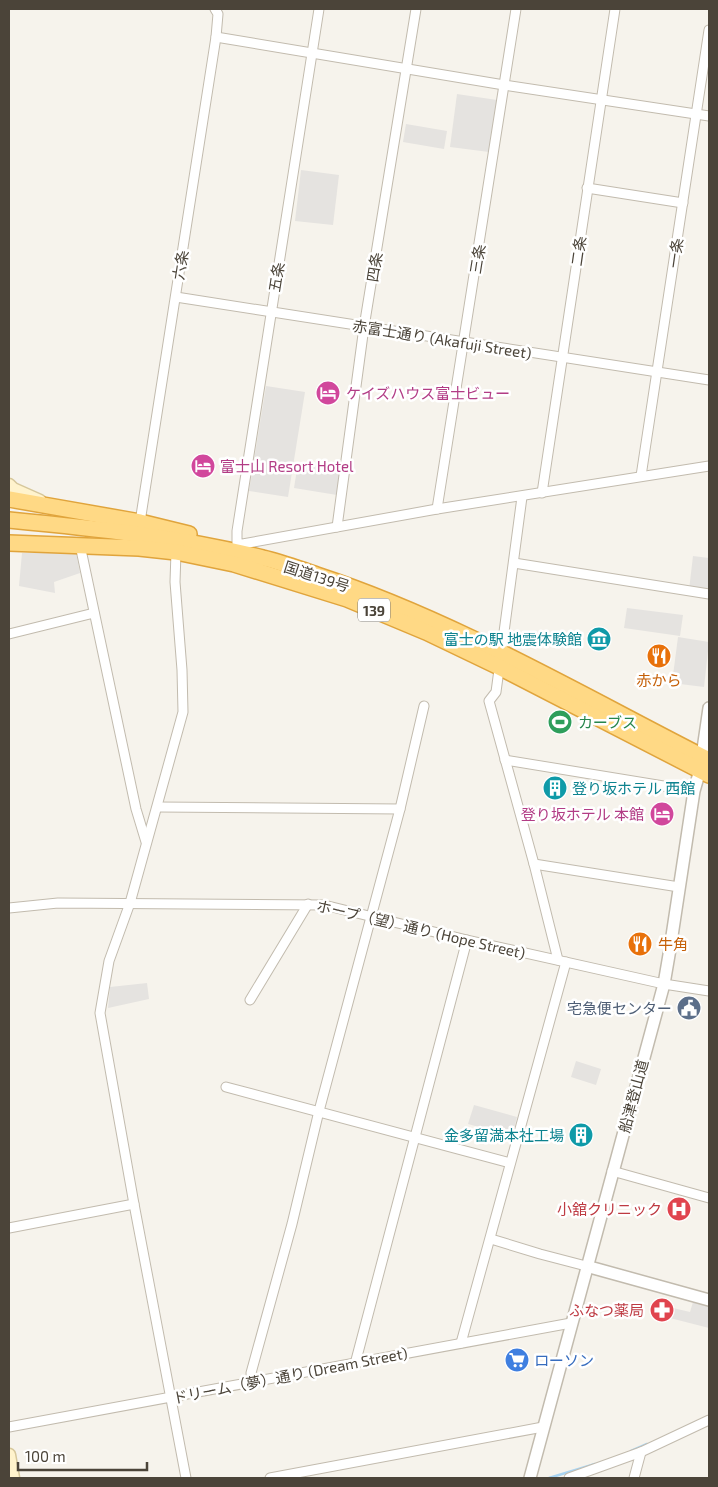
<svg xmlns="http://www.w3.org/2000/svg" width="718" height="1487" font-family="'Exo 2','Noto Sans JP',sans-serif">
  <rect width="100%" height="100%" fill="#f6f3ec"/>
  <g fill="#e5e3e0">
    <polygon points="457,94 497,100 489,152 450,147"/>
    <polygon points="406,124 447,131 444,149 403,142"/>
    <polygon points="301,170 339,175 333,225 295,221"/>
    <polygon points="266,386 305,392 288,497 249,491"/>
    <polygon points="298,463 341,469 337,495 294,488"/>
    <polygon points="22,553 76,553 80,573 54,582 55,593 19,586"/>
    <polygon points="693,556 709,558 709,592 689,590"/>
    <polygon points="627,608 683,615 680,636 624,628"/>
    <polygon points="678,637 709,642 704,687 672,683"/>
    <polygon points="147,983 149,999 108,1008 110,987"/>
    <polygon points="576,1061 601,1069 596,1085 571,1077"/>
    <polygon points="474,1105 517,1117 512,1136 468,1124"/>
    <polygon points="693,1302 709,1307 709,1328 670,1318 673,1308 690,1312"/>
  </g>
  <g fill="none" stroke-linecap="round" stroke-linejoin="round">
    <g stroke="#a9d4f2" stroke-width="2.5">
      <polyline points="631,1451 647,1444"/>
      <polyline points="549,1478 595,1464"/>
    </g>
    <defs>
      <g id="minor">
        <polyline points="319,9 237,531 237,545 437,509 709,466"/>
        <polyline points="216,37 504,85 709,116"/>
        <polyline points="587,188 683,203"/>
        <polyline points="176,297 709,380"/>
        <polyline points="641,476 709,30"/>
        <polyline points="542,493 615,9"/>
        <polyline points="522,497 496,692 489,701 534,864 558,960"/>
        <polyline points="437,509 516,9"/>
        <polyline points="140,522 216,37 218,14 215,9"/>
        <polyline points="337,527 364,327 416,9"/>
        <polyline points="80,545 136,809 146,842"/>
        <polyline points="176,552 175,582 182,670 183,712 130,903 109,961 100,1013 134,1204 186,1478"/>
        <polyline points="514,563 709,594"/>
        <polyline points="9,634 94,613"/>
        <polyline points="505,760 694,791"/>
        <polyline points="158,807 400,809"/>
        <polyline points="534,864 679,887"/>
        <polyline points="9,908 58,903 324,905 467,940 664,984 709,991"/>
        <polyline points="250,1000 308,904"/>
        <polyline points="226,1087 510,1163"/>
        <polyline points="612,1171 709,1198"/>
        <polyline points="9,1228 134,1204"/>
        <polyline points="491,1239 540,1254 586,1266"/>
        <polyline points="461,1343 566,962"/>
        <polyline points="355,1364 467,940"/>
        <polyline points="252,1382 251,1373 292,1224 319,1111 400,809 424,706"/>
        <polyline points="9,1427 571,1323"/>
        <polyline points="270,1478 543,1427"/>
        <polyline points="569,1478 641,1452 709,1420"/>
        <polyline points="634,1478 641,1452"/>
      </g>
      <g id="tertiary">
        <polyline points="586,1266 709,1300"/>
        <polyline points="530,1478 664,984 670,949 694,791 700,770 709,708"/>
      </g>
      <g id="secondary">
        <polyline points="9,485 13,489 40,501"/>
        <polyline points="9,1455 13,1478"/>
      </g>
      <g id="trunk">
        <polyline points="9,499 140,522 189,534"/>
        <path d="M9,520C93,528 181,537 263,558C281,562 299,569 317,575C454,620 581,695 709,760"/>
        <polyline points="9,543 139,548 176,552 234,564 347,599 426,632 499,667 709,775"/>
      </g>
    </defs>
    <use href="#minor" stroke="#c2bbae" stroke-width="11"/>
    <use href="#tertiary" stroke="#c2bbae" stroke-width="14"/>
    <use href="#secondary" stroke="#d6c79b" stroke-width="15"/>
    <use href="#trunk" stroke="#e0a43c" stroke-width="18"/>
    <use href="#minor" stroke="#fff" stroke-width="9"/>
    <use href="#tertiary" stroke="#fff" stroke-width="11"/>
    <use href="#secondary" stroke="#fff3cd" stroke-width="12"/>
    <use href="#trunk" stroke="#ffd985" stroke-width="15"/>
  </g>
  <defs>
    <symbol id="hotel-disc" viewBox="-11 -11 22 22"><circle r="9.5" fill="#d1479c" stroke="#fff"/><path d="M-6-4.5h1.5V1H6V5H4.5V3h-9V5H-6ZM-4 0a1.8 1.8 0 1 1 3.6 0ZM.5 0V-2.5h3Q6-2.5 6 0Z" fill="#fff"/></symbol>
    <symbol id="museum-disc" viewBox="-11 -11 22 22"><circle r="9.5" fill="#0f9aa8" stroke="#fff"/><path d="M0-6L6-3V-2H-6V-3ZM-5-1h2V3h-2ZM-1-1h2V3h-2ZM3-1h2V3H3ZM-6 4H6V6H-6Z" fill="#fff"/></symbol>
    <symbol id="restaurant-disc" viewBox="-11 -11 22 22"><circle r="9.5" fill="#e8710a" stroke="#fff"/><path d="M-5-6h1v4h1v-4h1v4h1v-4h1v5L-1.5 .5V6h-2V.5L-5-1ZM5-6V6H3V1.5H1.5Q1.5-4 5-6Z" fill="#fff"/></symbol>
    <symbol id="stadium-disc" viewBox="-11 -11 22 22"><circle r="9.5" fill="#2e9e5b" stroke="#fff"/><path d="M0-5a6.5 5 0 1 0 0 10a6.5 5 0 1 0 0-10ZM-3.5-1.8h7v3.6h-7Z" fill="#fff"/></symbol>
    <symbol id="building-disc" viewBox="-11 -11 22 22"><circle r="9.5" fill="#0f9aa8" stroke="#fff"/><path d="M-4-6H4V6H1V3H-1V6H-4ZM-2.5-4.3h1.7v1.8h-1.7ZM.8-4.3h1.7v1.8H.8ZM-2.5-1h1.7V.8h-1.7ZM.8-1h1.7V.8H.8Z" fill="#fff"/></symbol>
    <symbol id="civic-disc" viewBox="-11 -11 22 22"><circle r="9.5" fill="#5c6f8a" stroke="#fff"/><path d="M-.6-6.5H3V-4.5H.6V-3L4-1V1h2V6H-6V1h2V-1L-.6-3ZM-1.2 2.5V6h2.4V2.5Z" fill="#fff"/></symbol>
    <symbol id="hospital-disc" viewBox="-11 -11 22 22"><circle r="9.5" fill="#e0444e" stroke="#fff"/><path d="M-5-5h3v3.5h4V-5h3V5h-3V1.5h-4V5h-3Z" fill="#fff"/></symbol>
    <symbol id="pharmacy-disc" viewBox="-11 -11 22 22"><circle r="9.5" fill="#e0444e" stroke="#fff"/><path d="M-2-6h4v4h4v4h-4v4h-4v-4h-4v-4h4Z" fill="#fff"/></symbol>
    <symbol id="supermarket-disc" viewBox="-11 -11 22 22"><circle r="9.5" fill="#3f7fe0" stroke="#fff"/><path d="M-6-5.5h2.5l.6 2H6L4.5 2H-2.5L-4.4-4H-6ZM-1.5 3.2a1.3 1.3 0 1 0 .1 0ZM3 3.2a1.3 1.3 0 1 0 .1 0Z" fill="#fff"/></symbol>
  </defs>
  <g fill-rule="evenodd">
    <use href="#hotel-disc" x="314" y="379" width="28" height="28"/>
    <use href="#hotel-disc" x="189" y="452" width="28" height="28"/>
    <use href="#museum-disc" x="585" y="625" width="28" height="28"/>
    <use href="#restaurant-disc" x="645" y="642" width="28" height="28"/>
    <use href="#stadium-disc" x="546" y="708" width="28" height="28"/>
    <use href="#building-disc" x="541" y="774" width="28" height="28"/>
    <use href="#hotel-disc" x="648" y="800" width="28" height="28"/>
    <use href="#restaurant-disc" x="626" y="930" width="28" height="28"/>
    <use href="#civic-disc" x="675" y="994" width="28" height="28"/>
    <use href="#building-disc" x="567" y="1121" width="28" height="28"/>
    <use href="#hospital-disc" x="665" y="1195" width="28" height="28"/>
    <use href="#pharmacy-disc" x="648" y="1296" width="28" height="28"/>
    <use href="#supermarket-disc" x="503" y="1346" width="28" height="28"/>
  </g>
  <g text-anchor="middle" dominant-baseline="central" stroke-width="5" stroke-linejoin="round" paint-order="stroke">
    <rect fill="#fff" stroke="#817c74" stroke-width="1" x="358" y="598.5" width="32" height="23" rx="4"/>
    <g font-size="14" font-weight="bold" fill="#4b4439">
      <text x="374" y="610">139</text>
    </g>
    <g font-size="15" fill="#4b4439" stroke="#fff">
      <text transform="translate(578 251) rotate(-82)">二条</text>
      <text transform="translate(675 253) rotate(-82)">一条</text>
      <text transform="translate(477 259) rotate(-81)">三条</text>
      <text transform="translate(180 265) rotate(-81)">六条</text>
      <text transform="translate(374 267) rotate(-81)">四条</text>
      <text transform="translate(276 277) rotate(-81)">五条</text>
      <text transform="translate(442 339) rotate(9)">赤富士通り (Akafuji Street)</text>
      <text transform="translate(317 576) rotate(18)">国道139号</text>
      <text transform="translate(421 929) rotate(13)">ホープ（望）通り (Hope Street)</text>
      <text transform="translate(633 1096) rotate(-75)">船津登山道</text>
      <text transform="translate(290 1375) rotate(-11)">ドリーム（夢）通り (Dream Street)</text>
    </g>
    <g font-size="15" fill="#b23c85" stroke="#fff" text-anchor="start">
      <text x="346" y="393">ケイズハウス富士ビュー</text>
      <text x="220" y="466">富士山 Resort Hotel</text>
      <text x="644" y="814" text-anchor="end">登り坂ホテル 本館</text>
    </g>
    <g font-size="15" fill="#0d838f" stroke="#fff" text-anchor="end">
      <text x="582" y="639">富士の駅 地震体験館</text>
      <text x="572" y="788" text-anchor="start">登り坂ホテル 西館</text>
      <text x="564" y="1135">金多留満本社工場</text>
    </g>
    <g font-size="15" fill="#c56008" stroke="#fff">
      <text x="659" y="680">赤から</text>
      <text x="658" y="944" text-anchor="start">牛角</text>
    </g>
    <g font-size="15" fill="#27864d" stroke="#fff" text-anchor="start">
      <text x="578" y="722">カーブス</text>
    </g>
    <g font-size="15" fill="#4e5e75" stroke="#fff" text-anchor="end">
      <text x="672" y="1008">宅急便センター</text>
    </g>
    <g font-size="15" fill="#be3a42" stroke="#fff" text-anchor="end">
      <text x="662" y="1209">小舘クリニック</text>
      <text x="644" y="1310">ふなつ薬局</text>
    </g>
    <g font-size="15" fill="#366cbe" stroke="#fff" text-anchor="start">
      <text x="534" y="1360">ローソン</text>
    </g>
  </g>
  <rect width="718" height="1487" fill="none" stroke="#4b4439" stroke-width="20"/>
  <path d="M18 1462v8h129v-8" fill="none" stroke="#4b4439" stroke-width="2.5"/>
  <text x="25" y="1462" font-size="15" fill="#4b4439" stroke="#ffffff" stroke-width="4" paint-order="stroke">100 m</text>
</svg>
